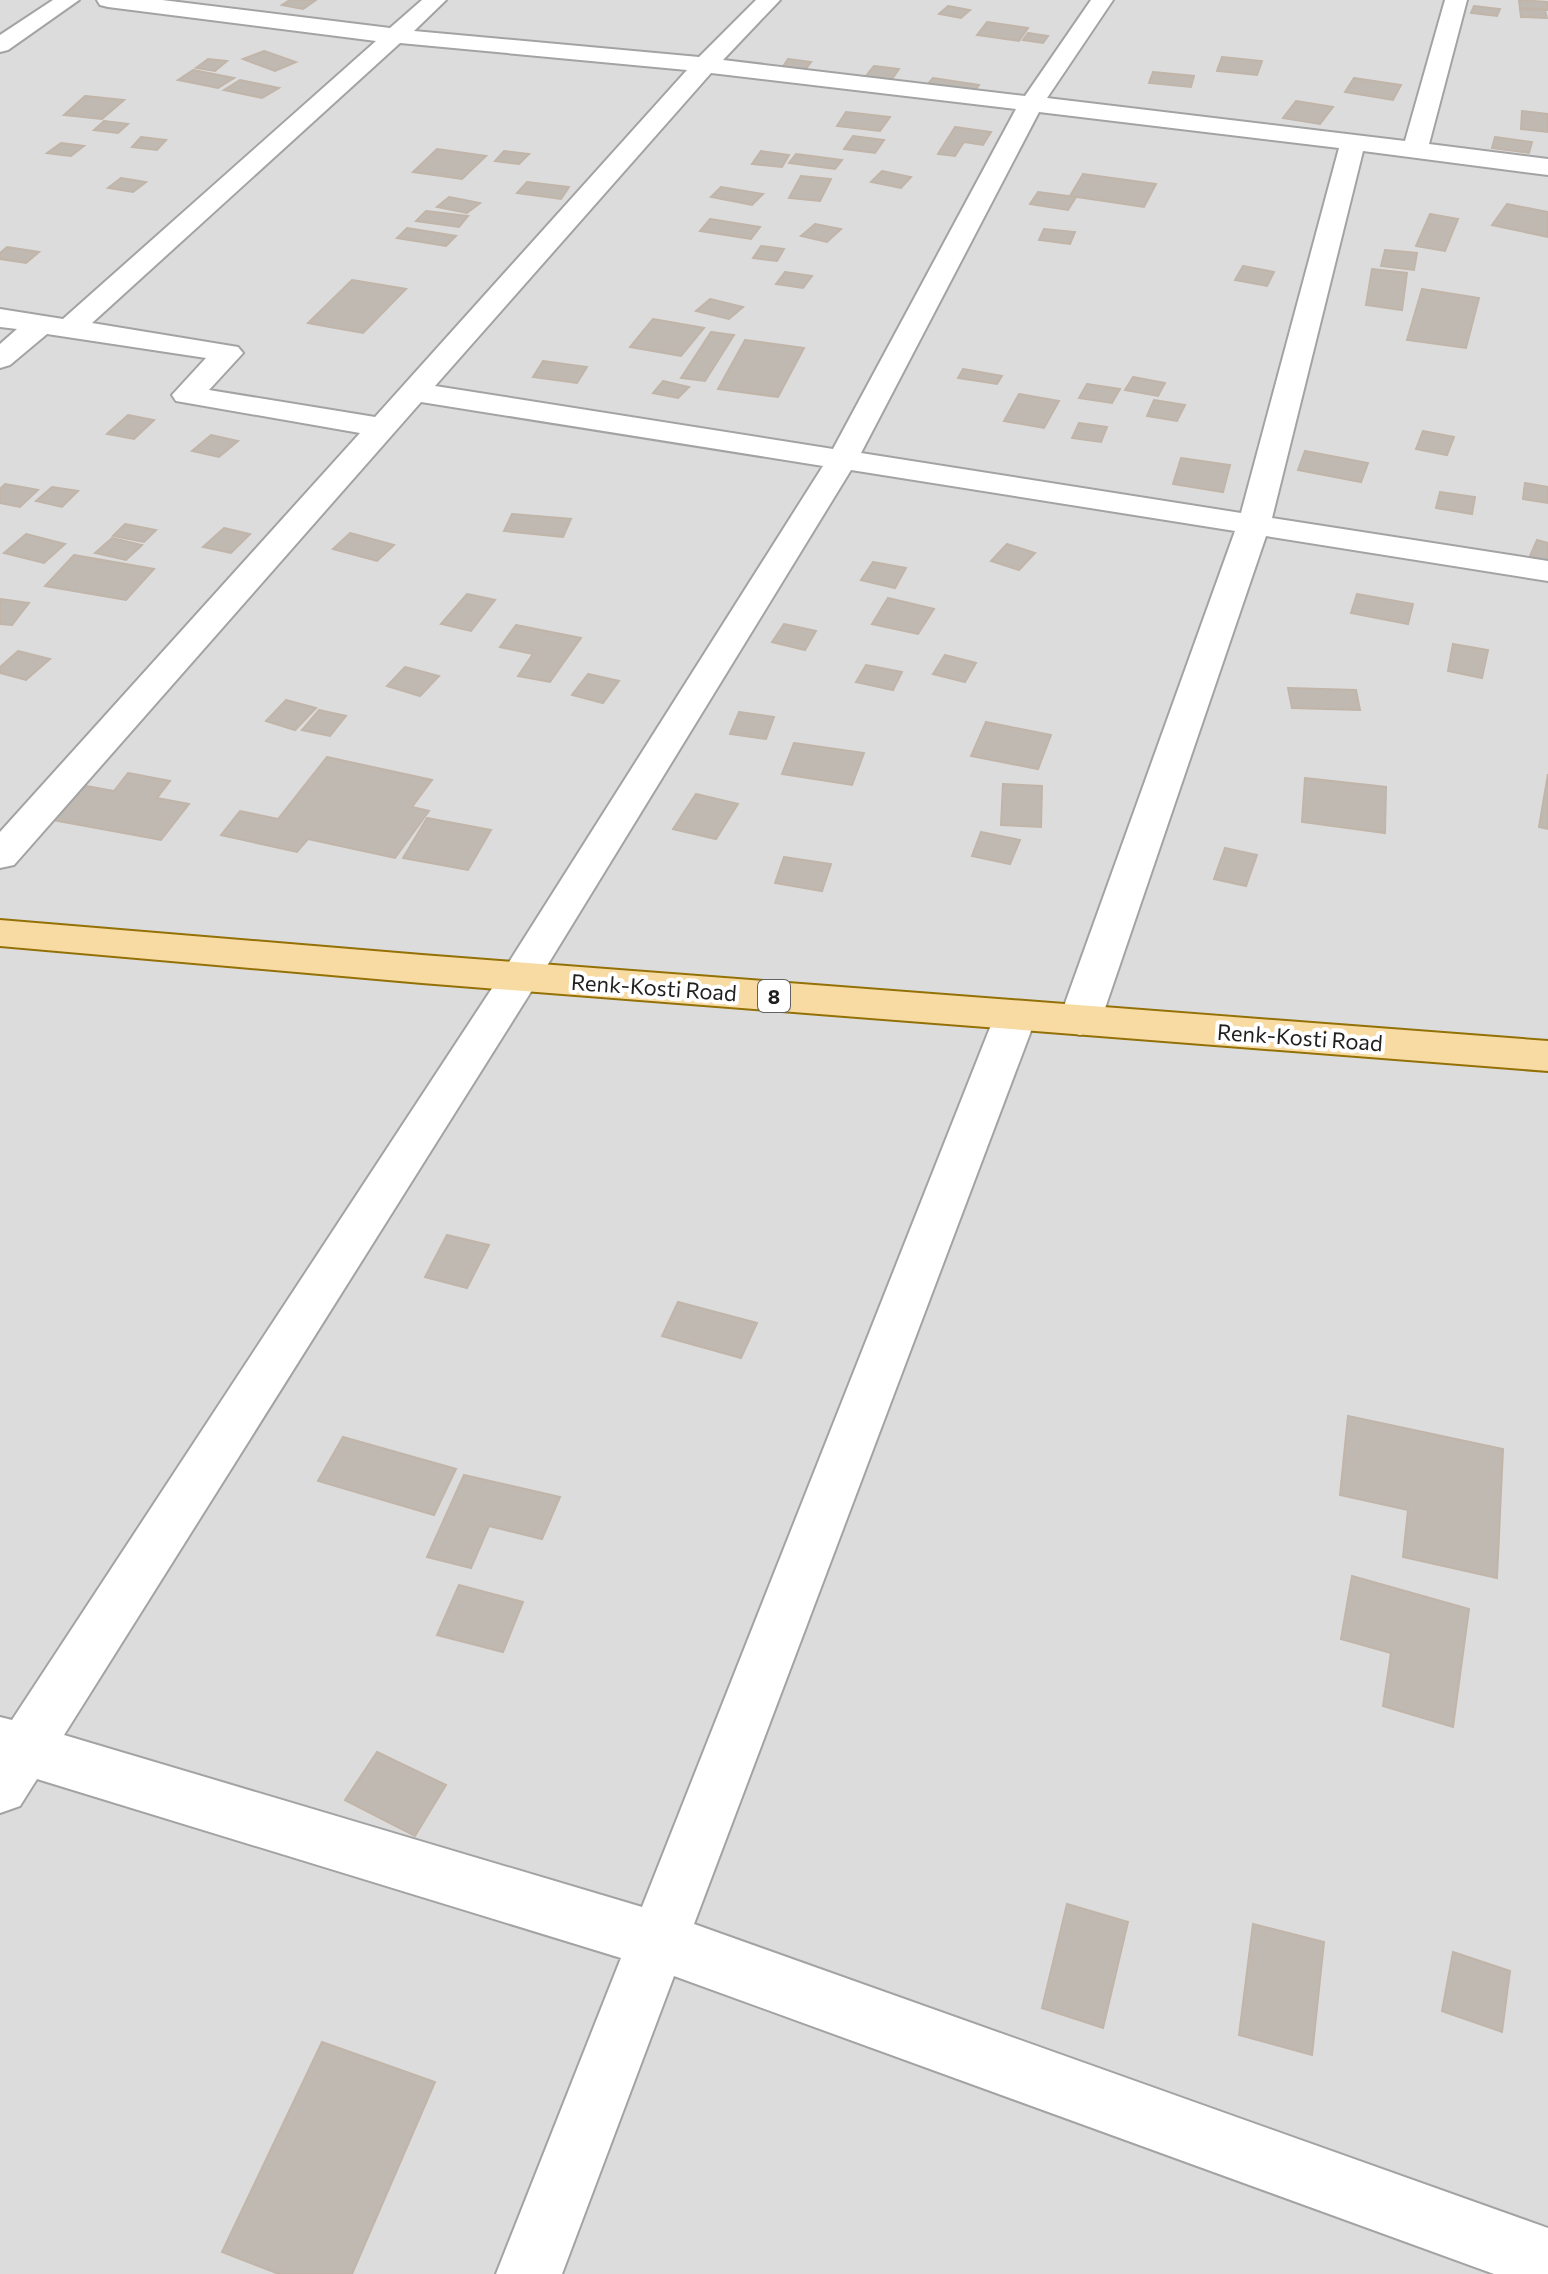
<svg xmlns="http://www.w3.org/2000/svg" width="1548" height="2274" font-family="Commissioner,sans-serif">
  <rect width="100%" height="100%" fill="#efede6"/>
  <rect fill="#dddcdc" x="0" y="0" width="1548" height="2274"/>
  <g fill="#c0b9b2" stroke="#c0b5a8" stroke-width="2">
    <polygon points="290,0 316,0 303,9 282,5"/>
    <polygon points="1519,0 1548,2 1548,10 1520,8"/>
    <polygon points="948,6 970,10 961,18 939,14"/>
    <polygon points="1474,6 1500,9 1497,16 1471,13"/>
    <polygon points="1520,9 1545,10 1547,18 1521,17"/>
    <polygon points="987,22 1028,28 1019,41 977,35"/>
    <polygon points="1028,33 1048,36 1043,43 1023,40"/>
    <polygon points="264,51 296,62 275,71 243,59"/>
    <polygon points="1222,57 1262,61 1257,75 1217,71"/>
    <polygon points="208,59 227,61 215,71 196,68"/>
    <polygon points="788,59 811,62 805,70 782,68"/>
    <polygon points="874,66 899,69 887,86 861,82"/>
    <polygon points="193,70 234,78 218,88 178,80"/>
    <polygon points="1153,72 1194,76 1191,87 1149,83"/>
    <polygon points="933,78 979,85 972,94 925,87"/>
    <polygon points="1354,78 1401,85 1393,100 1345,92"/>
    <polygon points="240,80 279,88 262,98 224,90"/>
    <polygon points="85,96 124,100 102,119 64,115"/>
    <polygon points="1296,101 1333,107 1320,124 1283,118"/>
    <polygon points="1522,111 1548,114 1548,132 1521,129"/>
    <polygon points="846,112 890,117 880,131 837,126"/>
    <polygon points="104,121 128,124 118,133 94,130"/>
    <polygon points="955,127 991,132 983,145 964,142 955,156 938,154"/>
    <polygon points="853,136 884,140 875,153 844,149"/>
    <polygon points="141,137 166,140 157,150 132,147"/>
    <polygon points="1495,137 1532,142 1529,153 1492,148"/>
    <polygon points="61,143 84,146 71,156 47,153"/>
    <polygon points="437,149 486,156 462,179 413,172"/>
    <polygon points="504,151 529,154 519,164 495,161"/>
    <polygon points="761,151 789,155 782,167 752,164"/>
    <polygon points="796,154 842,160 835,169 789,163"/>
    <polygon points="882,171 911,177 901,188 871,182"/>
    <polygon points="1083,174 1156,184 1144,207 1070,196"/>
    <polygon points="801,176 831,179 820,201 789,198"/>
    <polygon points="121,178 146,182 133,192 108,188"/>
    <polygon points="527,182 569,187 561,199 517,193"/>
    <polygon points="721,187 763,194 752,205 711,197"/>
    <polygon points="1038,192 1076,197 1068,210 1030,204"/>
    <polygon points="449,197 480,203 467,213 437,207"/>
    <polygon points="1507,204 1548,212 1548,237 1492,225"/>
    <polygon points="426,211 468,216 459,227 416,221"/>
    <polygon points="1430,214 1458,219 1445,251 1416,246"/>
    <polygon points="710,219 760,227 751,239 700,231"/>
    <polygon points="815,224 841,229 827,242 801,236"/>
    <polygon points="407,228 456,236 446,246 397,238"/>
    <polygon points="1044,229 1075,232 1070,244 1039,240"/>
    <polygon points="761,246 784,249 777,261 753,258"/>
    <polygon points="7,247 39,252 26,263 0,259 0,253"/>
    <polygon points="1385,250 1417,253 1414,270 1381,266"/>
    <polygon points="1243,266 1274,272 1267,286 1235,280"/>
    <polygon points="1372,269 1407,273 1402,310 1366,305"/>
    <polygon points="785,272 812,276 803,288 776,284"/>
    <polygon points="352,280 406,289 363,333 308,323"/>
    <polygon points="1422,289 1479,298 1466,348 1407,340"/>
    <polygon points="710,299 743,307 729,319 696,311"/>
    <polygon points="653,319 704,328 681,356 630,347"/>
    <polygon points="711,332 734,335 705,381 681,378"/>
    <polygon points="745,340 804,348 778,397 718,389"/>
    <polygon points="543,361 587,367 577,383 533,377"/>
    <polygon points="963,369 1002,376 997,384 958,378"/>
    <polygon points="1133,377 1165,383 1158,396 1125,390"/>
    <polygon points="663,381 689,387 678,398 653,393"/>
    <polygon points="1087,384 1120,389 1112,403 1079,398"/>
    <polygon points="1019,394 1059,401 1044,428 1004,421"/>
    <polygon points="1154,400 1185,405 1177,421 1147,416"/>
    <polygon points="128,415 154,420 134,439 107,434"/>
    <polygon points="1079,423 1107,427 1101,442 1072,438"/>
    <polygon points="1423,431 1454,437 1447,455 1416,449"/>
    <polygon points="211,435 238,441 219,457 192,451"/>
    <polygon points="1305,451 1368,463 1361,482 1298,470"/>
    <polygon points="1181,458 1230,465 1223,492 1173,484"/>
    <polygon points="1525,483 1548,487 1548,503 1523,499"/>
    <polygon points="5,484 38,490 20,507 0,503 0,489"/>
    <polygon points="52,487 78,491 62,507 36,501"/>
    <polygon points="1440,492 1475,497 1472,514 1436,508"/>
    <polygon points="512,514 571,519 563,537 504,531"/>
    <polygon points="125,524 156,530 144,542 113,536"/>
    <polygon points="224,528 250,534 231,553 203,547"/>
    <polygon points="350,533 394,545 377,561 333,549"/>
    <polygon points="26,534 65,544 44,563 4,553"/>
    <polygon points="112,538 142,545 126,560 95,553"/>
    <polygon points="1537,540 1548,543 1548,560 1530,556"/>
    <polygon points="1007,544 1035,553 1019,570 991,561"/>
    <polygon points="74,555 154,569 126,600 45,586"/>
    <polygon points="873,562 906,568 895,588 861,580"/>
    <polygon points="467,594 495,600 471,631 441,624"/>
    <polygon points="1357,594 1413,604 1408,624 1351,613"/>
    <polygon points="888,598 934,609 918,634 872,624"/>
    <polygon points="0,600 1,599 29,603 12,625 0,624"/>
    <polygon points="784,624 816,631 805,650 772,642"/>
    <polygon points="516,625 581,638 550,682 518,676 533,654 500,647"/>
    <polygon points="1453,644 1488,650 1482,678 1448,671"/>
    <polygon points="18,651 50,659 26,680 0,673 0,667"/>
    <polygon points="945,655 976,663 965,682 933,674"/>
    <polygon points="866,665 902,672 893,690 856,682"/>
    <polygon points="405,667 439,676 420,696 387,686"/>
    <polygon points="588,674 619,681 603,703 572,695"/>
    <polygon points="1288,688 1356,690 1360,710 1292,708"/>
    <polygon points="286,700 316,708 295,730 266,721"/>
    <polygon points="319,710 346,716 330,736 302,730"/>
    <polygon points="739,712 774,717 766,739 730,734"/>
    <polygon points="986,722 1051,735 1038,769 971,756"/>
    <polygon points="794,743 864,753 852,785 782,774"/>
    <polygon points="327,757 432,780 412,807 429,811 395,858 308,839 297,852 221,835 240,811 278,819"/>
    <polygon points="128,773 170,781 157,798 189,804 161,840 53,820 81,785 114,791"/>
    <polygon points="1548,774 1548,829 1539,827"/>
    <polygon points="1305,778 1386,787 1385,833 1302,822"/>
    <polygon points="1003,784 1042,786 1041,827 1001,825"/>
    <polygon points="696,794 738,804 716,839 673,829"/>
    <polygon points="427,818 491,830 468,870 403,858"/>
    <polygon points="981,832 1020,840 1010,864 972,856"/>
    <polygon points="1225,848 1257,855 1246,886 1214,879"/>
    <polygon points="784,857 831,864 822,891 775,883"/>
    <polygon points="447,1235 489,1245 467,1288 425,1277"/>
    <polygon points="678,1302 757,1323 741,1358 662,1336"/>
    <polygon points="1348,1416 1503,1449 1497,1578 1403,1557 1408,1510 1340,1495"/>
    <polygon points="343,1437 456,1469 434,1515 318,1481"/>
    <polygon points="464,1475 560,1497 542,1539 489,1526 471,1568 427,1557"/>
    <polygon points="1352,1576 1469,1609 1453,1727 1383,1706 1391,1653 1341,1639"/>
    <polygon points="459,1585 523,1602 503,1652 437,1635"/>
    <polygon points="377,1752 446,1785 415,1836 345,1800"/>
    <polygon points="1067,1904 1128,1922 1103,2028 1042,2008"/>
    <polygon points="1253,1924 1324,1942 1312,2055 1239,2035"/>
    <polygon points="1453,1952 1510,1971 1502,2032 1442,2011"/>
    <polygon points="322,2042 435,2082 352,2274 279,2274 222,2252"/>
  </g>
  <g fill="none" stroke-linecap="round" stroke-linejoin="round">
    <defs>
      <g id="minor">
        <polygon points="53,0 79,0 8,50 0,52 0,35"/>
        <path d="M97,0H162L390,28L422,0H446L414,31L699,57L756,0H780L723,60L1025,96L1091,0H1113L1047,98L1405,141L1445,0H1467L1429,144L1548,159V175L1363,151L1272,518L1548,561V581L1266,536L1101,1020L1095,1030L1080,1035L1065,1030L1059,1020L1235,531L851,470L534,987L64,1735L642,1907L995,1015L1001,1005L1016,1001L1031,1005L1037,1015L694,1924L1548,2228V2274H1494L674,1976L562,2274H496L621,1958L37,1779L20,1806L0,1813V1717L12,1720L506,967L823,466L421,402L14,865L0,868V832L360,433L176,401L172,395L206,358L47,334L10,365L0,368V344L17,329L0,327V309L63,319L376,41L108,7L100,5ZM400,43L687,70L375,417L209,390L243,353L238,347L92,323ZM711,73L1016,109L833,449L435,386ZM1039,112L1339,148L1241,513L861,453Z"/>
      </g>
      <polygon id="primary" points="0,920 422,955 1548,1041 1548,1071 422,983 0,946"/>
    </defs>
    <use href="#minor" stroke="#a3a3a3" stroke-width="4"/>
    <use href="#primary" stroke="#937107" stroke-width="4"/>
    <use href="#minor" fill="#fff" fill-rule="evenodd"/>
    <use href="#primary" fill="#f8dba2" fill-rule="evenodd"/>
  </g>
  <g text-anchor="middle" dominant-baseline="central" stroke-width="8" stroke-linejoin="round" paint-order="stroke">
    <rect fill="#fff" stroke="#626262" stroke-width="2" x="758" y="980" width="32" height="32" rx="6"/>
    <g font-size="20" font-weight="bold" fill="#1f1f1f">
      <text x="774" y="996">8</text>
    </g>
    <g font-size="22" fill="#1f1f1f" stroke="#fff">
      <text transform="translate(654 987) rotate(4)">Renk-Kosti Road</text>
      <text transform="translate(1300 1037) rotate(4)">Renk-Kosti Road</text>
    </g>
  </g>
</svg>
